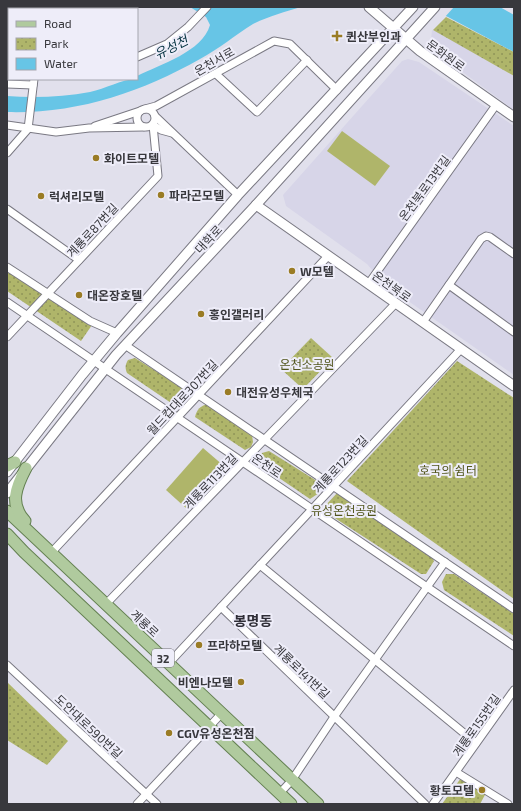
<svg xmlns="http://www.w3.org/2000/svg" width="521" height="811" font-family="'Exo 2','Noto Sans KR',sans-serif">
  <defs>
    <pattern id="park-dots" width="8" height="8" patternUnits="userSpaceOnUse"><rect width="8" height="8" fill="#afb56a"/><path d="M2 2h.1M6 6h.1" fill="none" stroke="#8f9458" stroke-width="1.8" stroke-linecap="round"/></pattern>
  </defs>
  <rect width="100%" height="100%" fill="#e1e0ec"/>
  <g fill="#d7d5e8">
    <polygon points="432,30 441,33 514,76 514,110 430,48"/>
    <polygon points="408,59 419,62 514,126 514,375 384,284 367,264 286,206 283,195 402,61"/>
  </g>
  <g fill="#afb56a">
    <polygon points="342,131 390,166 375,186 327,151"/>
    <polygon points="203,448 224,466 187,509 166,490"/>
  </g>
  <g fill="url(#park-dots)">
    <polygon points="446,17 514,52 514,76 433,30"/>
    <polygon points="7,271 92,325 81,341 7,291"/>
    <polygon points="311,338 333,358 303,389 281,369"/>
    <path d="M135,358L188,391L187,400L177,407L127,373C125,368 125,365 128,360Z"/>
    <polygon points="457,361 514,398 514,599 347,481"/>
    <path d="M208,404L252,435L253,442L251,447L245,450L195,417C197,409 200,406 208,404Z"/>
    <polygon points="269,451 320,483 319,493 310,499 260,465 260,456 262,453"/>
    <polygon points="339,491 431,556 434,561 426,574 421,574 327,513 324,507"/>
    <polygon points="446,574 454,574 514,614 514,636 444,590 442,582"/>
    <polygon points="7,682 68,741 47,765 7,740"/>
    <polygon points="461,778 486,793 480,804 442,804"/>
  </g>
  <g fill="#67c5e6">
    <path d="M190,7H301C285,12 269,16 253,24C235,35 219,49 200,59C140,93 76,114 7,112V96C34,98 64,97 90,92C105,89 122,79 137,79V76C161,64 202,52 210,25L206,17Z"/>
    <polygon points="425,7 500,7 514,15 514,52 448,17"/>
  </g>
  <polygon fill="#e1e0ec" points="423,7 454,7 444,18"/>
  <g fill="none" stroke-linecap="round" stroke-linejoin="round">
    <defs>
      <g id="minor">
        <polyline points="16,9 17,7"/>
        <polyline points="45,9 45,7"/>
        <polyline points="78,9 78,7"/>
        <polyline points="7,30 9,31"/>
        <polyline points="137,57 167,44 188,27 207,7"/>
        <polyline points="216,74 257,112 307,60"/>
        <polyline points="7,84 33,85"/>
        <circle cx="146" cy="118" r="9"/>
        <polyline points="145,109 156,106 274,41 290,44 337,90"/>
        <polyline points="155,116 238,195"/>
        <polyline points="7,125 56,132 89,128 144,127"/>
        <polyline points="153,125 161,130 172,133"/>
        <polyline points="95,126 140,111"/>
        <polyline points="7,153 28,129 34,79"/>
        <polyline points="7,209 79,260"/>
        <polyline points="7,267 90,321 117,333"/>
        <polyline points="369,283 496,105"/>
        <polyline points="449,285 514,332"/>
        <polyline points="7,302 514,646"/>
        <polyline points="423,322 481,239 486,236 490,237 514,254"/>
        <polyline points="7,337 158,176 153,125"/>
        <polyline points="125,345 514,609"/>
        <polyline points="51,553 328,256"/>
        <polyline points="260,565 476,743"/>
        <polyline points="106,604 396,303"/>
        <polyline points="221,607 425,804"/>
        <polyline points="169,663 461,349"/>
        <polyline points="7,665 157,804"/>
        <polyline points="456,772 508,804"/>
        <polyline points="280,793 292,780 334,717 445,562"/>
        <polyline points="137,804 222,713"/>
        <polyline points="433,804 514,690"/>
      </g>
      <g id="tertiary">
        <polyline points="369,7 420,51 514,117"/>
        <polyline points="256,205 514,386"/>
        <polyline points="7,472 82,375 117,333 238,195 413,7"/>
        <polyline points="7,493 116,355 256,205 435,7"/>
      </g>
      <g id="primary">
        <polyline points="7,466 15,462"/>
        <polyline points="7,511 318,804"/>
        <path d="M25,521C9,504 16,487 26,468"/>
        <polyline points="7,534 24,552 291,804"/>
      </g>
    </defs>
    <use href="#minor" stroke="#7a7983" stroke-width="9"/>
    <use href="#tertiary" stroke="#7a7983" stroke-width="11"/>
    <use href="#primary" stroke="#648052" stroke-width="13"/>
    <use href="#minor" stroke="#fff" stroke-width="7"/>
    <use href="#tertiary" stroke="#fff" stroke-width="9"/>
    <use href="#primary" stroke="#b0ca9e" stroke-width="11"/>
  </g>
  <g fill="#9a7c25" stroke="#eeedf9" stroke-width="1.5">
    <path d="M335 30h4v4h4v4h-4v4h-4v-4h-4v-4h4z"/>
    <circle cx="96" cy="158" r="4"/>
    <circle cx="161" cy="195" r="4"/>
    <circle cx="41" cy="196" r="4"/>
    <circle cx="292" cy="271" r="4"/>
    <circle cx="79" cy="295" r="4"/>
    <circle cx="201" cy="314" r="4"/>
    <circle cx="228" cy="392" r="4"/>
    <circle cx="199" cy="645" r="4"/>
    <circle cx="241" cy="682" r="4"/>
    <circle cx="169" cy="733" r="4"/>
    <circle cx="482" cy="790" r="4"/>
  </g>
  <g text-anchor="middle" dominant-baseline="central" stroke-width="4" stroke-linejoin="round" paint-order="stroke">
    <rect fill="#eeedf9" stroke="#6f6e75" stroke-width="1" x="152" y="649" width="22" height="18" rx="3"/>
    <g font-size="11" font-weight="bold" fill="#38383d">
      <text x="163" y="658">32</text>
    </g>
    <g font-size="12" font-weight="bold" fill="#38383d" stroke="#eeedf9" text-anchor="start">
      <text x="346" y="36">퀸산부인과</text>
      <text x="104" y="158">화이트모텔</text>
      <text x="169" y="195">파라곤모텔</text>
      <text x="49" y="196">럭셔리모텔</text>
      <text x="300" y="271">W모텔</text>
      <text x="87" y="295">대온장호텔</text>
      <text x="209" y="314">홍인갤러리</text>
      <text x="236" y="392">대전유성우체국</text>
      <text x="207" y="645">프라하모텔</text>
      <text x="233" y="682" text-anchor="end">비엔나모텔</text>
      <text x="177" y="733">CGV유성온천점</text>
      <text x="474" y="790" text-anchor="end">황토모텔</text>
    </g>
    <g font-size="12" fill="#38383d" stroke="#eeedf9">
      <text transform="translate(446 55) rotate(36)">문화원로</text>
      <text transform="translate(214 61) rotate(-30)">온천서로</text>
      <text transform="translate(424 188) rotate(-54)">온천북로13번길</text>
      <text transform="translate(92 230) rotate(-47)">계룡로87번길</text>
      <text transform="translate(208 239) rotate(-47)">대학로</text>
      <text transform="translate(392 286) rotate(35)">온천북로</text>
      <text transform="translate(182 397) rotate(-47)">월드컵대로307번길</text>
      <text transform="translate(340 464) rotate(-47)">계룡로123번길</text>
      <text transform="translate(267 465) rotate(34)">온천로</text>
      <text transform="translate(210 481) rotate(-46)">계룡로113번길</text>
      <text transform="translate(145 623) rotate(43)">계룡로</text>
      <text transform="translate(302 671) rotate(44)">계룡로141번길</text>
      <text transform="translate(476 725) rotate(-55)">계룡로155번길</text>
      <text transform="translate(89 726) rotate(43)">도안대로590번길</text>
    </g>
    <g font-size="12" fill="#53571e" stroke="#eeedf9">
      <text x="307" y="364">온천소공원</text>
      <text x="448" y="470">호국의 쉼터</text>
      <text x="344" y="510">유성온천공원</text>
    </g>
    <g font-size="13" font-style="italic" fill="#053240" stroke="#eeedf9">
      <text transform="translate(171 47) rotate(-27)">유성천</text>
    </g>
    <g font-size="14" font-weight="bold" fill="#2f2e37" stroke="#eeedf9">
      <text x="253" y="620">봉명동</text>
    </g>
  </g>
  <rect width="521" height="811" fill="none" stroke="#38383d" stroke-width="16"/>
  <rect x="8" y="8" width="130" height="72" fill="#eeedf9" stroke="#a5a5ae"/>
  <rect x="16" y="21" width="20" height="6" fill="#b0ca9e" stroke="#a5a5ae"/>
  <text x="44" y="28" font-size="12" fill="#38383d">Road</text>
  <rect x="16" y="38" width="20" height="12" fill="url(#park-dots)" stroke="#a5a5ae"/>
  <text x="44" y="48" font-size="12" fill="#38383d">Park</text>
  <rect x="16" y="58" width="20" height="12" fill="#67c5e6" stroke="#a5a5ae"/>
  <text x="44" y="68" font-size="12" fill="#38383d">Water</text>
</svg>
